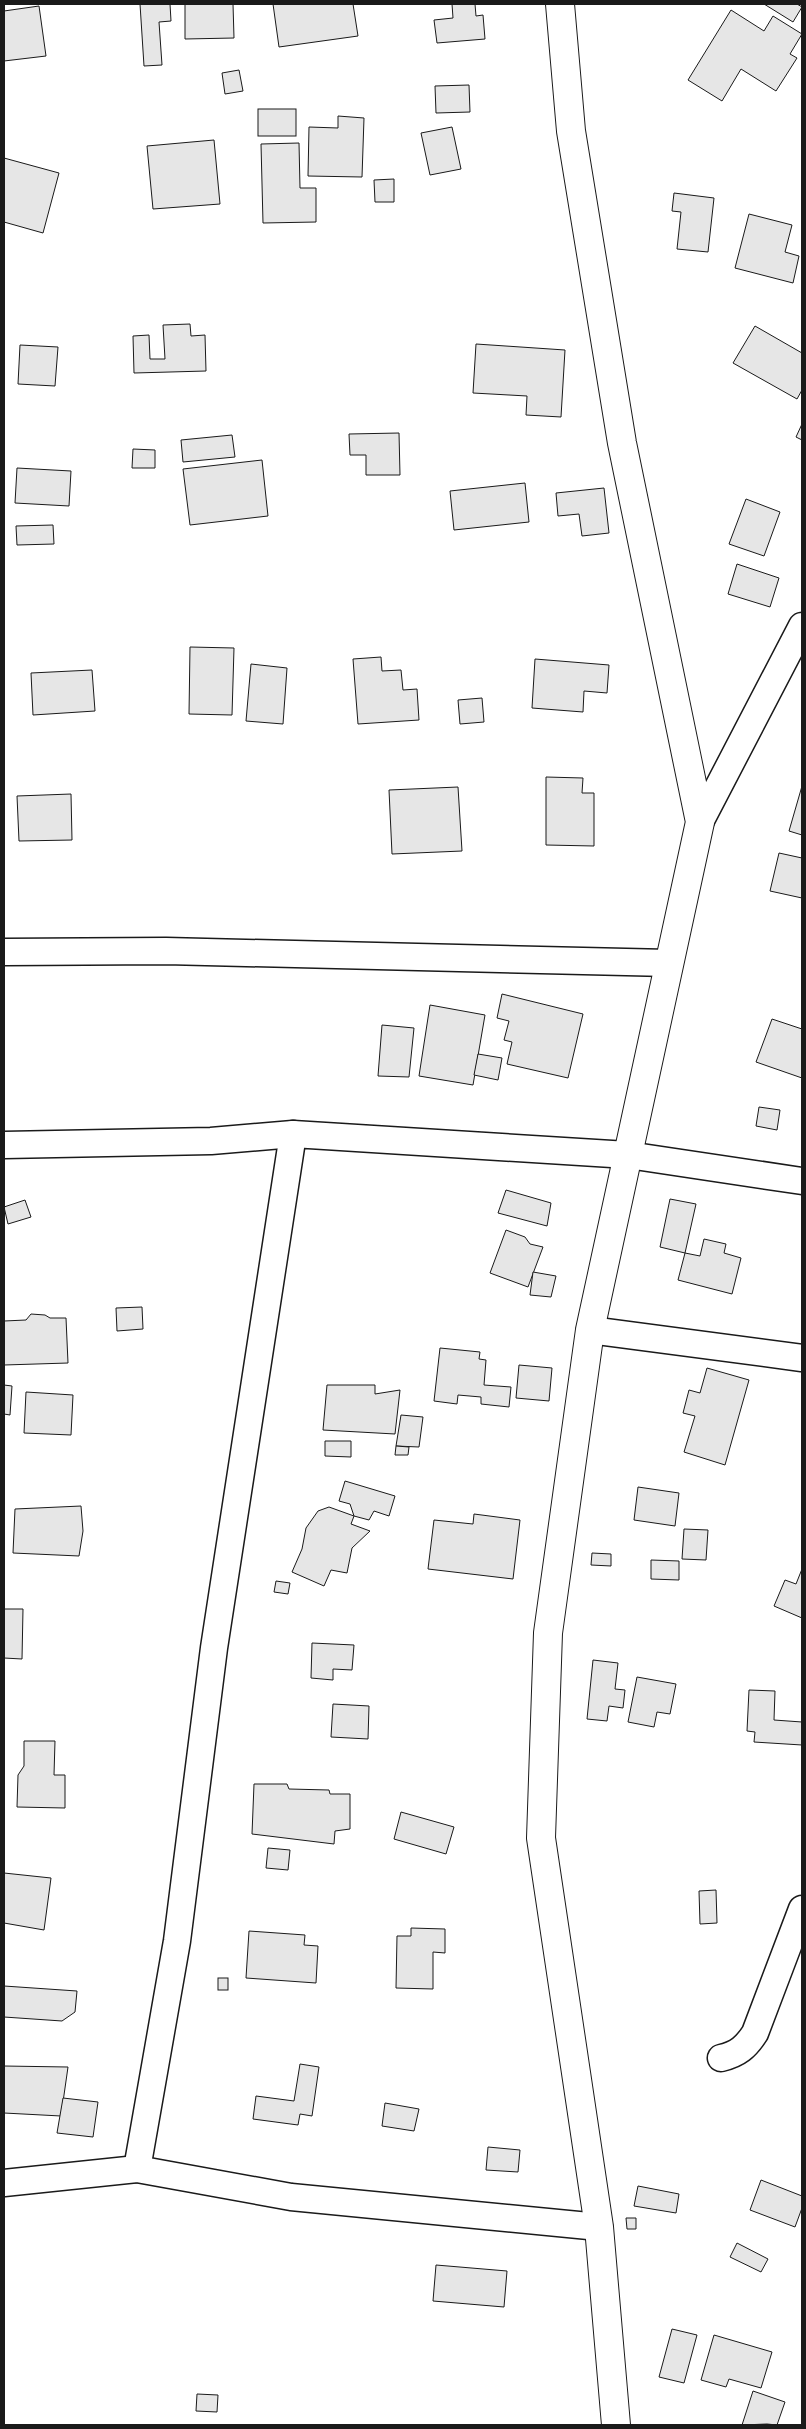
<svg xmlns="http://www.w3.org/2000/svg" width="806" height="2429" font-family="'Nunito Sans',sans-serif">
  <rect width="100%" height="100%" fill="#fff"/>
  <g fill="#e6e6e6" stroke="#1a1a1a">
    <polygon points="140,4 170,4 171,21 159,22 162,65 144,66"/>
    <polygon points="185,4 233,4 234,38 185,39"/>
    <polygon points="273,4 353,4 358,36 279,47"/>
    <polygon points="452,4 475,4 476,16 483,15 485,39 437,43 434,20 453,18"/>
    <polygon points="764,4 797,4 802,7 793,22"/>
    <polygon points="39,6 46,56 4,61 4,11"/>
    <polygon points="731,10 764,31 773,16 802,34 790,54 797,58 776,91 741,69 722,101 688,80"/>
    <polygon points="239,70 243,91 225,94 222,73"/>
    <polygon points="469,85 470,112 436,113 435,86"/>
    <rect x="258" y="109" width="38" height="27"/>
    <polygon points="338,116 364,118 362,177 308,176 309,127 338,128"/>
    <polygon points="452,127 461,169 430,175 421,133"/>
    <polygon points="214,140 220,204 153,209 147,146"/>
    <polygon points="299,143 300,188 316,188 316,222 263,223 261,144"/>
    <polygon points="4,158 59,173 43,233 4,222"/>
    <polygon points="394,179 394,202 375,202 374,180"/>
    <polygon points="674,193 714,198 708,252 677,249 681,212 672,211"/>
    <polygon points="749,214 792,225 785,252 799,256 793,283 735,268"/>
    <polygon points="190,324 191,336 205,335 206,371 134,373 133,336 149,335 150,359 165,359 163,325"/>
    <polygon points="755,326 802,353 802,390 797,399 733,363"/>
    <polygon points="476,344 565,350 561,417 526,415 527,396 473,393"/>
    <polygon points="20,345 58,347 55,386 18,384"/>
    <polygon points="802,424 802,440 796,437"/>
    <polygon points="399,433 400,475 366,475 366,455 350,455 349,434"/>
    <polygon points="232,435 235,457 183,462 181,440"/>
    <polygon points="133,449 155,450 155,468 132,468"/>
    <polygon points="262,460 268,516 190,525 183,469"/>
    <polygon points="17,468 71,471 69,506 15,503"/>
    <polygon points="525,483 529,522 454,530 450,491"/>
    <polygon points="604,488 609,533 582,536 579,514 558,516 556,493"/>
    <polygon points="746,499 780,512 764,556 729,544"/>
    <polygon points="53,525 54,544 17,545 16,526"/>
    <polygon points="737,564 779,578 770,607 728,594"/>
    <polygon points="190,647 234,648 232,715 189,714"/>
    <polygon points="381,657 382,671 401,670 403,690 417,689 419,720 358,724 353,659"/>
    <polygon points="535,659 609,665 607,693 584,691 583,712 532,708"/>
    <polygon points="251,664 287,668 283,724 246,721"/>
    <polygon points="92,670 95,711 33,715 31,673"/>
    <polygon points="482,698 484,722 460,724 458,700"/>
    <polygon points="546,777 583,778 582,793 594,793 594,846 546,845"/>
    <polygon points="802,786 802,835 789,831"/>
    <polygon points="458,787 462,851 392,854 389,790"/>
    <polygon points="71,794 72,840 19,841 17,796"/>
    <polygon points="779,853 802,858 802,898 770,891"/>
    <polygon points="502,994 583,1014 568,1078 507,1064 512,1042 504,1040 509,1021 497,1018"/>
    <polygon points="430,1005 485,1015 473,1085 419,1076"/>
    <polygon points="772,1019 802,1029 802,1078 756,1062"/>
    <polygon points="382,1025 414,1028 409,1077 378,1076"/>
    <polygon points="478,1054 502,1058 498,1080 474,1075"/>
    <polygon points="759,1107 780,1110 777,1130 756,1126"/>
    <polygon points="506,1190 551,1203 547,1226 498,1213"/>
    <polygon points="670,1199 696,1204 685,1253 660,1247"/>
    <polygon points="25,1200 31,1217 8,1224 4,1207"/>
    <polygon points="506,1230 525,1237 530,1244 543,1247 528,1287 490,1273"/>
    <polygon points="704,1239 726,1244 724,1253 741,1258 732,1294 678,1280 685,1253 700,1256"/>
    <polygon points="533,1272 556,1276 551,1297 530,1295"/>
    <polygon points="142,1307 143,1329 117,1331 116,1308"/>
    <polygon points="31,1314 45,1315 50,1318 66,1318 68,1363 4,1365 4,1321 26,1320"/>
    <polygon points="440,1348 480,1352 479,1359 486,1360 484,1385 511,1387 509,1407 481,1404 481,1397 458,1395 457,1404 434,1401"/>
    <polygon points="519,1365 552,1368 549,1401 516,1398"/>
    <polygon points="707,1368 749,1380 725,1465 684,1452 695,1416 683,1413 689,1390 700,1393"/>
    <polygon points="4,1385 12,1386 10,1415 4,1414"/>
    <polygon points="327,1385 375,1385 375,1394 400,1390 395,1434 323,1430"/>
    <polygon points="26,1392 73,1395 71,1435 24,1433"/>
    <polygon points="401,1415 423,1417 419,1447 396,1446"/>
    <polygon points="325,1441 351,1441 351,1457 325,1456"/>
    <polygon points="396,1446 409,1447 408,1455 395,1455"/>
    <polygon points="345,1481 395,1496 389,1516 374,1511 369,1520 354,1516 350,1504 339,1501"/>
    <polygon points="638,1487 679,1493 675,1526 634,1520"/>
    <polygon points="81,1506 83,1531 79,1556 13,1553 15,1509"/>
    <polygon points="329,1507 354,1516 351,1524 370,1531 352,1548 347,1573 331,1570 324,1586 292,1572 302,1549 306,1528 318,1511"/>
    <polygon points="474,1514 520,1520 513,1579 428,1569 434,1520 473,1524"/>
    <polygon points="684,1529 708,1530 706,1560 682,1559"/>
    <polygon points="592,1553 611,1554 611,1566 591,1565"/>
    <polygon points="651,1560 679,1561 679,1580 651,1579"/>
    <polygon points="802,1569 802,1618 774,1606 785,1580 796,1584"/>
    <polygon points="276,1581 290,1583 288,1594 274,1592"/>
    <polygon points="4,1609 23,1609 22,1659 4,1658"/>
    <polygon points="312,1643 354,1645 352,1670 333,1669 333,1680 311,1678"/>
    <polygon points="593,1660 618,1663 615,1689 625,1690 623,1708 609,1706 607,1721 587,1719"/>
    <polygon points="637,1677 676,1684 670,1714 657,1712 654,1727 628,1722"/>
    <polygon points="749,1690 775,1691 774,1720 802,1722 802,1745 754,1742 755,1732 747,1731"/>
    <polygon points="333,1704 369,1706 368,1739 331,1737"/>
    <polygon points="24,1741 55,1741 54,1775 65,1775 65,1808 17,1807 18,1775 24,1766"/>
    <polygon points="254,1784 287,1784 289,1789 329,1790 330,1794 350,1794 350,1829 335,1831 334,1844 252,1834"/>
    <polygon points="401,1812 454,1827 446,1854 394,1839"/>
    <polygon points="268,1848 290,1850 288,1870 266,1868"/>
    <polygon points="4,1873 51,1878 44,1930 4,1923"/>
    <polygon points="716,1890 717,1923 700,1924 699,1891"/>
    <polygon points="411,1928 445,1929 445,1953 433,1952 433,1989 396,1988 397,1936 411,1936"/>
    <polygon points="249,1931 305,1935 304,1945 318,1946 316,1983 246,1978"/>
    <rect x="218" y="1978" width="10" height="12"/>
    <polygon points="4,1986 77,1991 75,2012 62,2021 4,2017"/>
    <polygon points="300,2064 319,2067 312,2116 300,2114 298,2125 253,2119 256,2096 294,2101"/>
    <polygon points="4,2066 68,2067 61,2116 4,2113"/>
    <polygon points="63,2098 98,2102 93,2137 57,2133"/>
    <polygon points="385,2103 419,2109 414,2131 382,2126"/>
    <polygon points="488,2147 520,2150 518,2172 486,2170"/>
    <polygon points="761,2180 802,2196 802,2208 795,2227 750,2210"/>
    <polygon points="638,2186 679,2194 676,2213 634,2206"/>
    <polygon points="626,2218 636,2218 636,2229 627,2229"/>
    <polygon points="737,2243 768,2259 761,2272 730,2257"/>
    <polygon points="436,2265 507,2271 504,2307 433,2301"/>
    <polygon points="672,2329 697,2335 684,2383 659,2377"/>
    <polygon points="714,2335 772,2352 761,2388 729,2379 726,2387 701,2380"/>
    <polygon points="753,2391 785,2402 777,2425 767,2424 742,2425"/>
    <polygon points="197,2394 218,2395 217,2412 196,2411"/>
  </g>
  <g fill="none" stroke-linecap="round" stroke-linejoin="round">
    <defs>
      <g id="street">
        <polyline points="700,822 802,626"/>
        <polyline points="4,952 166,951 669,963"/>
        <polyline points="4,1145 211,1141 293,1134"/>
        <polyline points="590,1330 802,1358"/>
        <path d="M721,2058C738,2054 746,2047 755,2033L802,1909"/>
        <polyline points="137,2169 177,1941 214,1648 293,1134 628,1155 802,1181"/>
        <polyline points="4,2183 137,2169 291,2197 599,2227"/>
      </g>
      <polyline id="secondary" points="560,4 571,131 622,443 700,822 590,1330 548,1633 541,1838 599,2227 616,2425"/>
    </defs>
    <use href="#street" stroke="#1a1a1a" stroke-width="29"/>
    <use href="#secondary" stroke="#1a1a1a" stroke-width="30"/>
    <use href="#street" stroke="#fff" stroke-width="26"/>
    <use href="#secondary" stroke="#fff" stroke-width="28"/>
  </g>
  <rect width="806" height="2429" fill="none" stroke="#1a1a1a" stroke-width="10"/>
</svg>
